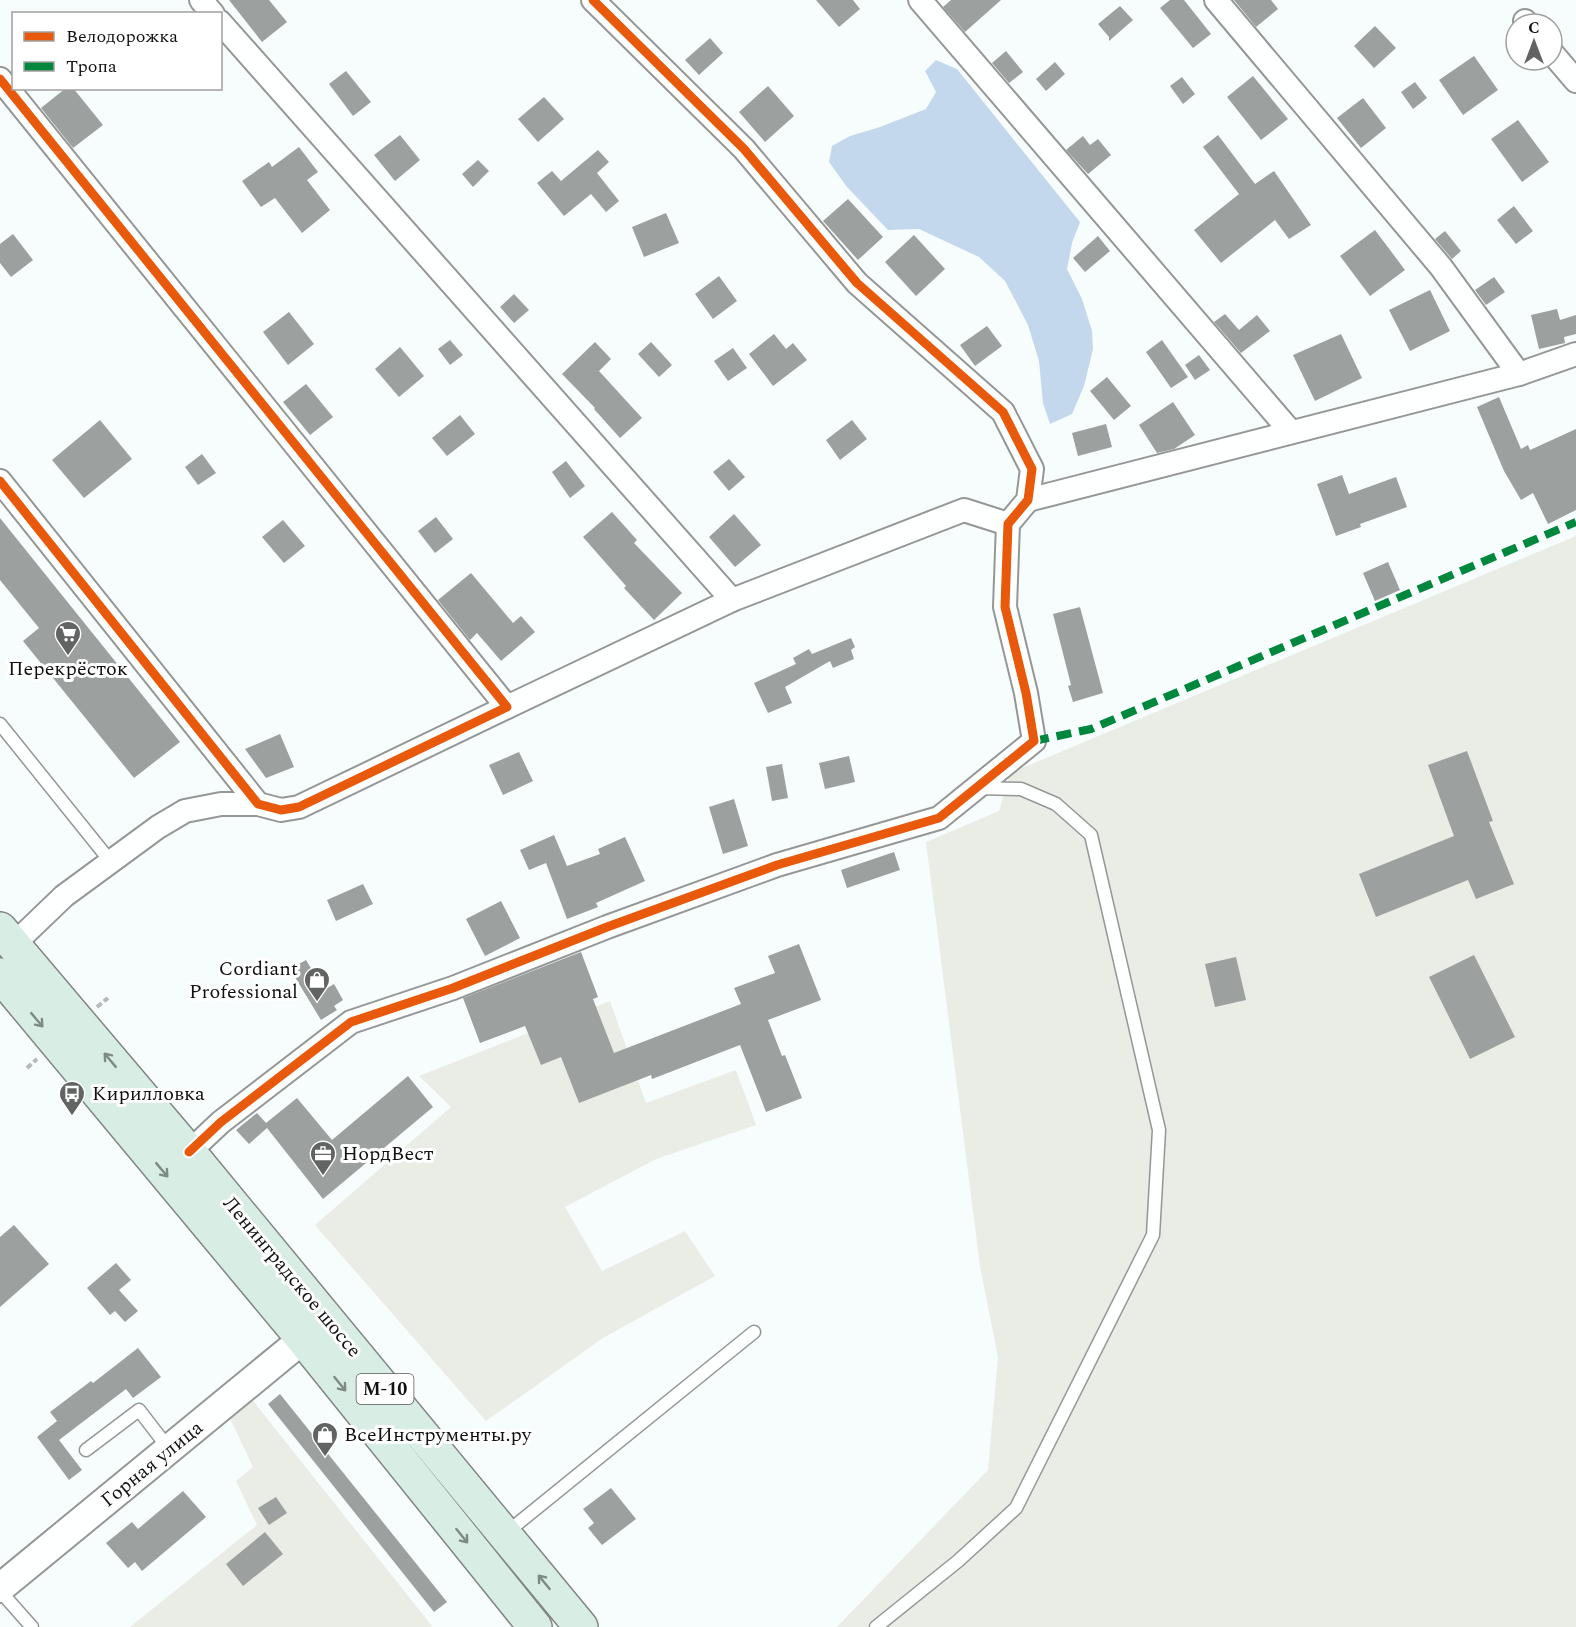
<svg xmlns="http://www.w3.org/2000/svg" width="1576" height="1627" font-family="Spectral,serif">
  <rect width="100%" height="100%" fill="#f7fdfc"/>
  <g fill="#eaece6">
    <polygon points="1576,536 1576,1627 837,1627 988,1470 998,1357 980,1266 926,842 999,811 1010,773"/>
    <polygon points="610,1001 646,1103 736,1070 756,1125 656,1159 565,1207 602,1271 685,1231 715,1276 603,1338 486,1421 315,1225 451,1107 419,1076"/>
    <polygon points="250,1397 432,1626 431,1627 130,1627 257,1525 236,1481 253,1467 228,1414"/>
  </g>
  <polygon fill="#c3d8ed" points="936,60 957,69 1080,222 1072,243 1067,269 1082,299 1092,331 1093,349 1084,386 1072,414 1050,424 1043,403 1039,361 1028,325 1005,281 979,257 919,229 888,230 847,187 829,162 832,146 850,136 880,127 926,109 936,92 925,71"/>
  <g fill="#9ca19f">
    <polygon points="229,0 269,0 287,22 262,42"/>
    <polygon points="816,0 853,0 860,9 839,27"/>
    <polygon points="951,0 1001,0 965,32 943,7"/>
    <polygon points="1170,0 1184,0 1211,34 1193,48 1160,8"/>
    <polygon points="1234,0 1271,0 1278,9 1256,27"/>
    <polygon points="1120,6 1133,20 1109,41 1109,37 1098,24"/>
    <polygon points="1375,26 1396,48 1374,68 1354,46"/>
    <polygon points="710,38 723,53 699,75 685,60"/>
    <polygon points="1006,51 1023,72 1009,83 992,63"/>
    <polygon points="1474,56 1498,90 1463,115 1439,80"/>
    <polygon points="1055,62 1065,74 1046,91 1036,79"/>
    <polygon points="346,71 371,102 353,116 329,84"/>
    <polygon points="1253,76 1288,119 1261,140 1227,97"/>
    <polygon points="1182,77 1195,94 1183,104 1170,86"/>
    <polygon points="1415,82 1427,98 1413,109 1401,92"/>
    <polygon points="768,86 794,116 765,142 739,112"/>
    <polygon points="66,88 73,88 103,125 73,148 41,108"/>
    <polygon points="544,97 564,119 538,142 518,119"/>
    <polygon points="1363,98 1386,128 1361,148 1337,118"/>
    <polygon points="1518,120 1549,162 1522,182 1491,139"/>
    <polygon points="400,135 420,160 395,181 374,155"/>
    <polygon points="1218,135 1255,184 1274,171 1311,225 1289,239 1275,220 1221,263 1194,230 1239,194 1203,147"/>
    <polygon points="1083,136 1090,145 1098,139 1111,155 1088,174 1066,150"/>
    <polygon points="299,147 318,172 307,180 330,210 302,233 275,198 261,207 242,181 269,162 272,167"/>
    <polygon points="598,150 609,162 597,173 619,201 606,212 591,194 564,216 537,183 552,171 561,181"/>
    <polygon points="478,160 489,171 473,187 462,174"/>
    <polygon points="848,199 883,237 858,260 823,221"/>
    <polygon points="1514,206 1533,231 1516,244 1497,220"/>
    <polygon points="666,213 679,243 644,257 632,227"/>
    <polygon points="1375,230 1405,270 1370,296 1340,256"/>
    <polygon points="1445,231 1461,251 1452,259 1435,239"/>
    <polygon points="13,234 33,260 11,277 0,263 0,244"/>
    <polygon points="914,235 945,269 916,296 885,262"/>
    <polygon points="1098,236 1110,251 1085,272 1073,258"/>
    <polygon points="719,276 737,301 713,319 695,294"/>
    <polygon points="1494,277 1505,292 1486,305 1475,290"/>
    <polygon points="1430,290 1450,331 1410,351 1389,310"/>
    <polygon points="514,294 529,310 514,323 500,307"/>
    <polygon points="1557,309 1560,320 1576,315 1576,334 1564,337 1565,343 1539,349 1531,315"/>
    <polygon points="289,312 314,344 288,365 263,332"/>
    <polygon points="1225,314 1239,330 1257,315 1270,331 1241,353 1214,322"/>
    <polygon points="987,326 1002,346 975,366 960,345"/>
    <polygon points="774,334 786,349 793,343 807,360 773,386 749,354"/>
    <polygon points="1341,334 1362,378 1315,401 1293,355"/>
    <polygon points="450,340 463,355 450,365 438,349"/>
    <polygon points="1162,340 1188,377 1171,388 1146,352"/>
    <polygon points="595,342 611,359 599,371 642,418 620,438 594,409 595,408 562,374"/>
    <polygon points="651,342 672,365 659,377 638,354"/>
    <polygon points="400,347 424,376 399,397 375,369"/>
    <polygon points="733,348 747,368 728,381 714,361"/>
    <polygon points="1199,355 1210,370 1195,380 1185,365"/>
    <polygon points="1107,377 1131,406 1114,420 1090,391"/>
    <polygon points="306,384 333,417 310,435 283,402"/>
    <polygon points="1499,397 1521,449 1528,445 1530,450 1576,429 1576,510 1548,524 1533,493 1521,500 1504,471 1477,407"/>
    <polygon points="1173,402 1195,435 1174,449 1157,453 1139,425"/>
    <polygon points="460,415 475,434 447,456 432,438"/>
    <polygon points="100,420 132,459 84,498 52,460"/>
    <polygon points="852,420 867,439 840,460 826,440"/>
    <polygon points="1106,424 1112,447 1078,456 1072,433"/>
    <polygon points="202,454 216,473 198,485 185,467"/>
    <polygon points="729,459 745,477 729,491 713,472"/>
    <polygon points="566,461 585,486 570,498 552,472"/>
    <polygon points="1342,475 1349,494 1396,477 1407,507 1360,524 1361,527 1336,536 1317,484"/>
    <polygon points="612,512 637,540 634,543 682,593 654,620 624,588 626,586 583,537"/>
    <polygon points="734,514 761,545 735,567 709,537"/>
    <polygon points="436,517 453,539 435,553 418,531"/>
    <polygon points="0,518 180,742 134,778 23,641 39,628 0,580"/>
    <polygon points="283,520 305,546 284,563 262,537"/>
    <polygon points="1388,562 1400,590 1375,601 1363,573"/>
    <polygon points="471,573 513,623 521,616 535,632 501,661 477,633 470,640 438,600"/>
    <polygon points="1080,607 1103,693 1073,702 1068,686 1071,685 1053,614"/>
    <polygon points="851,638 855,647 851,650 854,659 833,668 830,661 785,687 792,703 768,713 754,683 796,664 793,658 809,649 812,654"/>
    <polygon points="280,734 294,767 266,778 245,749"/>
    <polygon points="1467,751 1493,821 1489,822 1514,884 1476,899 1468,880 1376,917 1359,874 1454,836 1428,765"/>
    <polygon points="519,752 533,781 503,795 489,765"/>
    <polygon points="849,756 855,782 825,789 819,763"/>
    <polygon points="782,764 788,798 772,801 766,767"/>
    <polygon points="734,799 748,846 723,854 709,807"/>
    <polygon points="554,835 567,866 600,854 598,849 625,837 645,881 596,903 598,907 567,919 546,863 529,870 520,850"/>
    <polygon points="894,852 900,870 847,888 841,870"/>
    <polygon points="363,884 373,904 336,921 327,900"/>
    <polygon points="501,901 520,938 485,956 466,919"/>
    <polygon points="799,944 821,1000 768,1020 782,1056 785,1055 802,1098 766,1112 740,1045 652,1079 651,1075 579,1103 561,1057 541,1065 525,1026 480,1043 463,998 581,952 598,997 593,999 614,1053 741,1004 734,988 775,973 768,956"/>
    <polygon points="1474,955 1515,1037 1470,1059 1429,977"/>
    <polygon points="1236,957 1246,1000 1215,1007 1205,964"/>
    <polygon points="306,960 324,990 334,984 343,1000 334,1006 337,1010 321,1020 290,969"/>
    <polygon points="408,1076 433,1107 323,1199 267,1128 249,1144 236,1130 257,1113 266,1123 297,1098 332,1140"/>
    <polygon points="14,1225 49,1264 0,1307 0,1237"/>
    <polygon points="116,1263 131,1280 119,1290 138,1311 125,1322 115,1311 110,1315 87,1288"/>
    <polygon points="138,1348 161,1377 133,1398 126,1389 59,1440 82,1470 69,1480 37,1437 57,1421 50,1412 91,1381 93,1383"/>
    <polygon points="280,1394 447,1602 434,1612 268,1404"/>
    <polygon points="611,1488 636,1519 602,1545 588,1528 594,1523 583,1509"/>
    <polygon points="183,1491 206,1517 142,1571 135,1562 128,1568 106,1543 132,1522 138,1529"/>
    <polygon points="276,1497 287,1513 269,1525 258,1508"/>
    <polygon points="265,1532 283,1554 243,1586 226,1564"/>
  </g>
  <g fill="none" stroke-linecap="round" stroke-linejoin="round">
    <defs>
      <g id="service">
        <polyline points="0,724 111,862"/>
        <polyline points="86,1450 139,1410 169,1449"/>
        <polyline points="506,1533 754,1332"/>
        <polyline points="0,1591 32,1627"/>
        <polyline points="876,1627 958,1561 1016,1508 1153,1235 1159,1130 1091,835 1056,804 1021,789 978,788"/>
      </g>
      <g id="minor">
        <polyline points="201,0 213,14"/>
        <polyline points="920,0 1291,432"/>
        <polyline points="1216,0 1441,267 1519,374"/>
        <polyline points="1525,21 1527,24"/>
        <polyline points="220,22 732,600"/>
        <polyline points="1552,53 1576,81"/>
        <polyline points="0,79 507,707 299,807 281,810 258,804 0,481"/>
        <polyline points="1028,500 1519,374 1576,354"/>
        <polyline points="507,707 732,600 964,510 1008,524"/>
        <polyline points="13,945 64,896 158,827 185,811 221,804 258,804"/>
        <polyline points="189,1152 221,1122 351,1022 453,988 607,927 777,865 939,818 1034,741 1026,693 1005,607 1008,524 1028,500 1032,469 1003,412 857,283 744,149 593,0"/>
      </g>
      <polyline id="tertiary" points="0,1588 303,1339"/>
      <g id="trunk">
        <polyline points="0,929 189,1152 581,1627"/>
        <polyline points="0,975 303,1339 535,1627"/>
      </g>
    </defs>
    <use href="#service" stroke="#959797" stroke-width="15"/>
    <use href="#minor" stroke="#959797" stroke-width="26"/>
    <use href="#tertiary" stroke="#959797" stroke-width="32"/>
    <use href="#trunk" stroke="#828584" stroke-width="36"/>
    <g stroke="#b8b9b9" stroke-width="4" stroke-dasharray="6 3" stroke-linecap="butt">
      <polyline points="97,1007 108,998"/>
      <polyline points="27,1068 37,1059"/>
    </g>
    <use href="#service" stroke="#feffff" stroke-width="12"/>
    <use href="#minor" stroke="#feffff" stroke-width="22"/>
    <use href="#tertiary" stroke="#feffff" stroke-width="28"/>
    <use href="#trunk" stroke="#d8ede4" stroke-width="33"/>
    <polyline stroke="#00873e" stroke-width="8" stroke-dasharray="15 8" stroke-linecap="butt" points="1034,741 1091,729 1576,522"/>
    <defs>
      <g id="cycleway">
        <polyline points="0,79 507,707 299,807 281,810 258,804 0,481"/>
        <polyline points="189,1152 221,1122 351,1022 453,988 607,927 777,865 939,818 1034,741 1026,693 1005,607 1008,524 1028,500 1032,469 1003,412 857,283 744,149 593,0"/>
      </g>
    </defs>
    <use href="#cycleway" stroke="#fff" stroke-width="13"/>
    <use href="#cycleway" stroke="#e8590c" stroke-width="9"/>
  </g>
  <defs><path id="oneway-shaft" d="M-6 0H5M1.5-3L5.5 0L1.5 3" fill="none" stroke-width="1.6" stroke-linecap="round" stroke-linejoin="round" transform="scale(1.5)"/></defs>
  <g stroke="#7e8a85">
    <use href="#oneway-shaft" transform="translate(37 1020) rotate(50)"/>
    <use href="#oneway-shaft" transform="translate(110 1060) rotate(-130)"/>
    <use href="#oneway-shaft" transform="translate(162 1170) rotate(50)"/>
    <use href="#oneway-shaft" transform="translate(340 1384) rotate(51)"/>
    <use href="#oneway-shaft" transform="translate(462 1536) rotate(51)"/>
    <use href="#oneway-shaft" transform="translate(544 1582) rotate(-129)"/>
  </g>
  <defs>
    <symbol id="supermarket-pin" viewBox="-11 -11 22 30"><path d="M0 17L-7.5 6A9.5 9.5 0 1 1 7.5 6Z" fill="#626463" stroke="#fff"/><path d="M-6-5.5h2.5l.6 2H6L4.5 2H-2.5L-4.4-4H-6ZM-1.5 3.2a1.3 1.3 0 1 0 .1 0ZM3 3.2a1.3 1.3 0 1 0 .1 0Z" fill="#fff"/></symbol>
    <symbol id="shop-pin" viewBox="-11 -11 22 30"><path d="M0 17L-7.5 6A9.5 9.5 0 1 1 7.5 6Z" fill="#626463" stroke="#fff"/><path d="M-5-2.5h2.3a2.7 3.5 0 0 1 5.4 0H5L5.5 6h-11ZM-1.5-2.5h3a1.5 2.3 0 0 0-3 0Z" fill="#fff"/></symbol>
    <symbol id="bus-pin" viewBox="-11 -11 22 30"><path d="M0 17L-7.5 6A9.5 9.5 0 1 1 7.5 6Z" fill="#626463" stroke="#fff"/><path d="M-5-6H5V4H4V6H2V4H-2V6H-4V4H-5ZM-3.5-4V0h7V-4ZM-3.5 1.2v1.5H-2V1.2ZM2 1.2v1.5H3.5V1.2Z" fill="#fff"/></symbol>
    <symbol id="office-pin" viewBox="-11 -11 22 30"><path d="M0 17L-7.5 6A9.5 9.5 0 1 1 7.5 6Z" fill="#626463" stroke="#fff"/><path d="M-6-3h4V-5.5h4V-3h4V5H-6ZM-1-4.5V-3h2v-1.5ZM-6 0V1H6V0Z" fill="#fff"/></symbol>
  </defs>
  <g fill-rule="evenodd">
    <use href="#supermarket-pin" x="53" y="619" width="30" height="40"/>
    <use href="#shop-pin" x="302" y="965" width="30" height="40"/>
    <use href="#bus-pin" x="57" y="1079" width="30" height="40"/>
    <use href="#office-pin" x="308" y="1139" width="30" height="40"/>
    <use href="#shop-pin" x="310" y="1420" width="30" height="40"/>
  </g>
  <g text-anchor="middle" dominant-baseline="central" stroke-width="6" stroke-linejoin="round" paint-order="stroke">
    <rect fill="#fff" stroke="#585858" stroke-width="1.5" x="356.5" y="1374" width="57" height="30" rx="4.5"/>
    <g font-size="18" font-weight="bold" fill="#111">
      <text x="385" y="1389">М-10</text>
    </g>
    <g font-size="20" fill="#111" stroke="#fff" text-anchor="start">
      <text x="68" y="669" text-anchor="middle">Перекрёсток</text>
      <text x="298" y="969" text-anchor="end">Cordiant<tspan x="298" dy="23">Professional</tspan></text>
      <text x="92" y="1094">Кирилловка</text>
      <text x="342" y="1154">НордВест</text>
      <text x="344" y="1435">ВсеИнструменты.ру</text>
    </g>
    <g font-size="20" fill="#111" stroke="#fff">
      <text transform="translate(292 1277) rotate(50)">Ленинградское шоссе</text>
      <text transform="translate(152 1464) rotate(-39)">Горная улица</text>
    </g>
  </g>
  <rect x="12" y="12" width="210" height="78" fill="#ffffff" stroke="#a0a0a0" stroke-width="1.5"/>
  <rect x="24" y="32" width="30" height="9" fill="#e8590c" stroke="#a0a0a0" stroke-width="1.5"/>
  <text x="66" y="42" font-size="18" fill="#111111">Велодорожка</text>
  <rect x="24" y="62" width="30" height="9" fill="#00873e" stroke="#a0a0a0" stroke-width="1.5"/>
  <text x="66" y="72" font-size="18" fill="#111111">Тропа</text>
  <g transform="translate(1534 42)"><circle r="28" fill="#ffffff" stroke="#a0a0a0" stroke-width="1.5"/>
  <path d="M0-4.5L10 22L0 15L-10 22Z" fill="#626463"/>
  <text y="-9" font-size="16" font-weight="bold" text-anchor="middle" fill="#111111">С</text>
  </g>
</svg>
